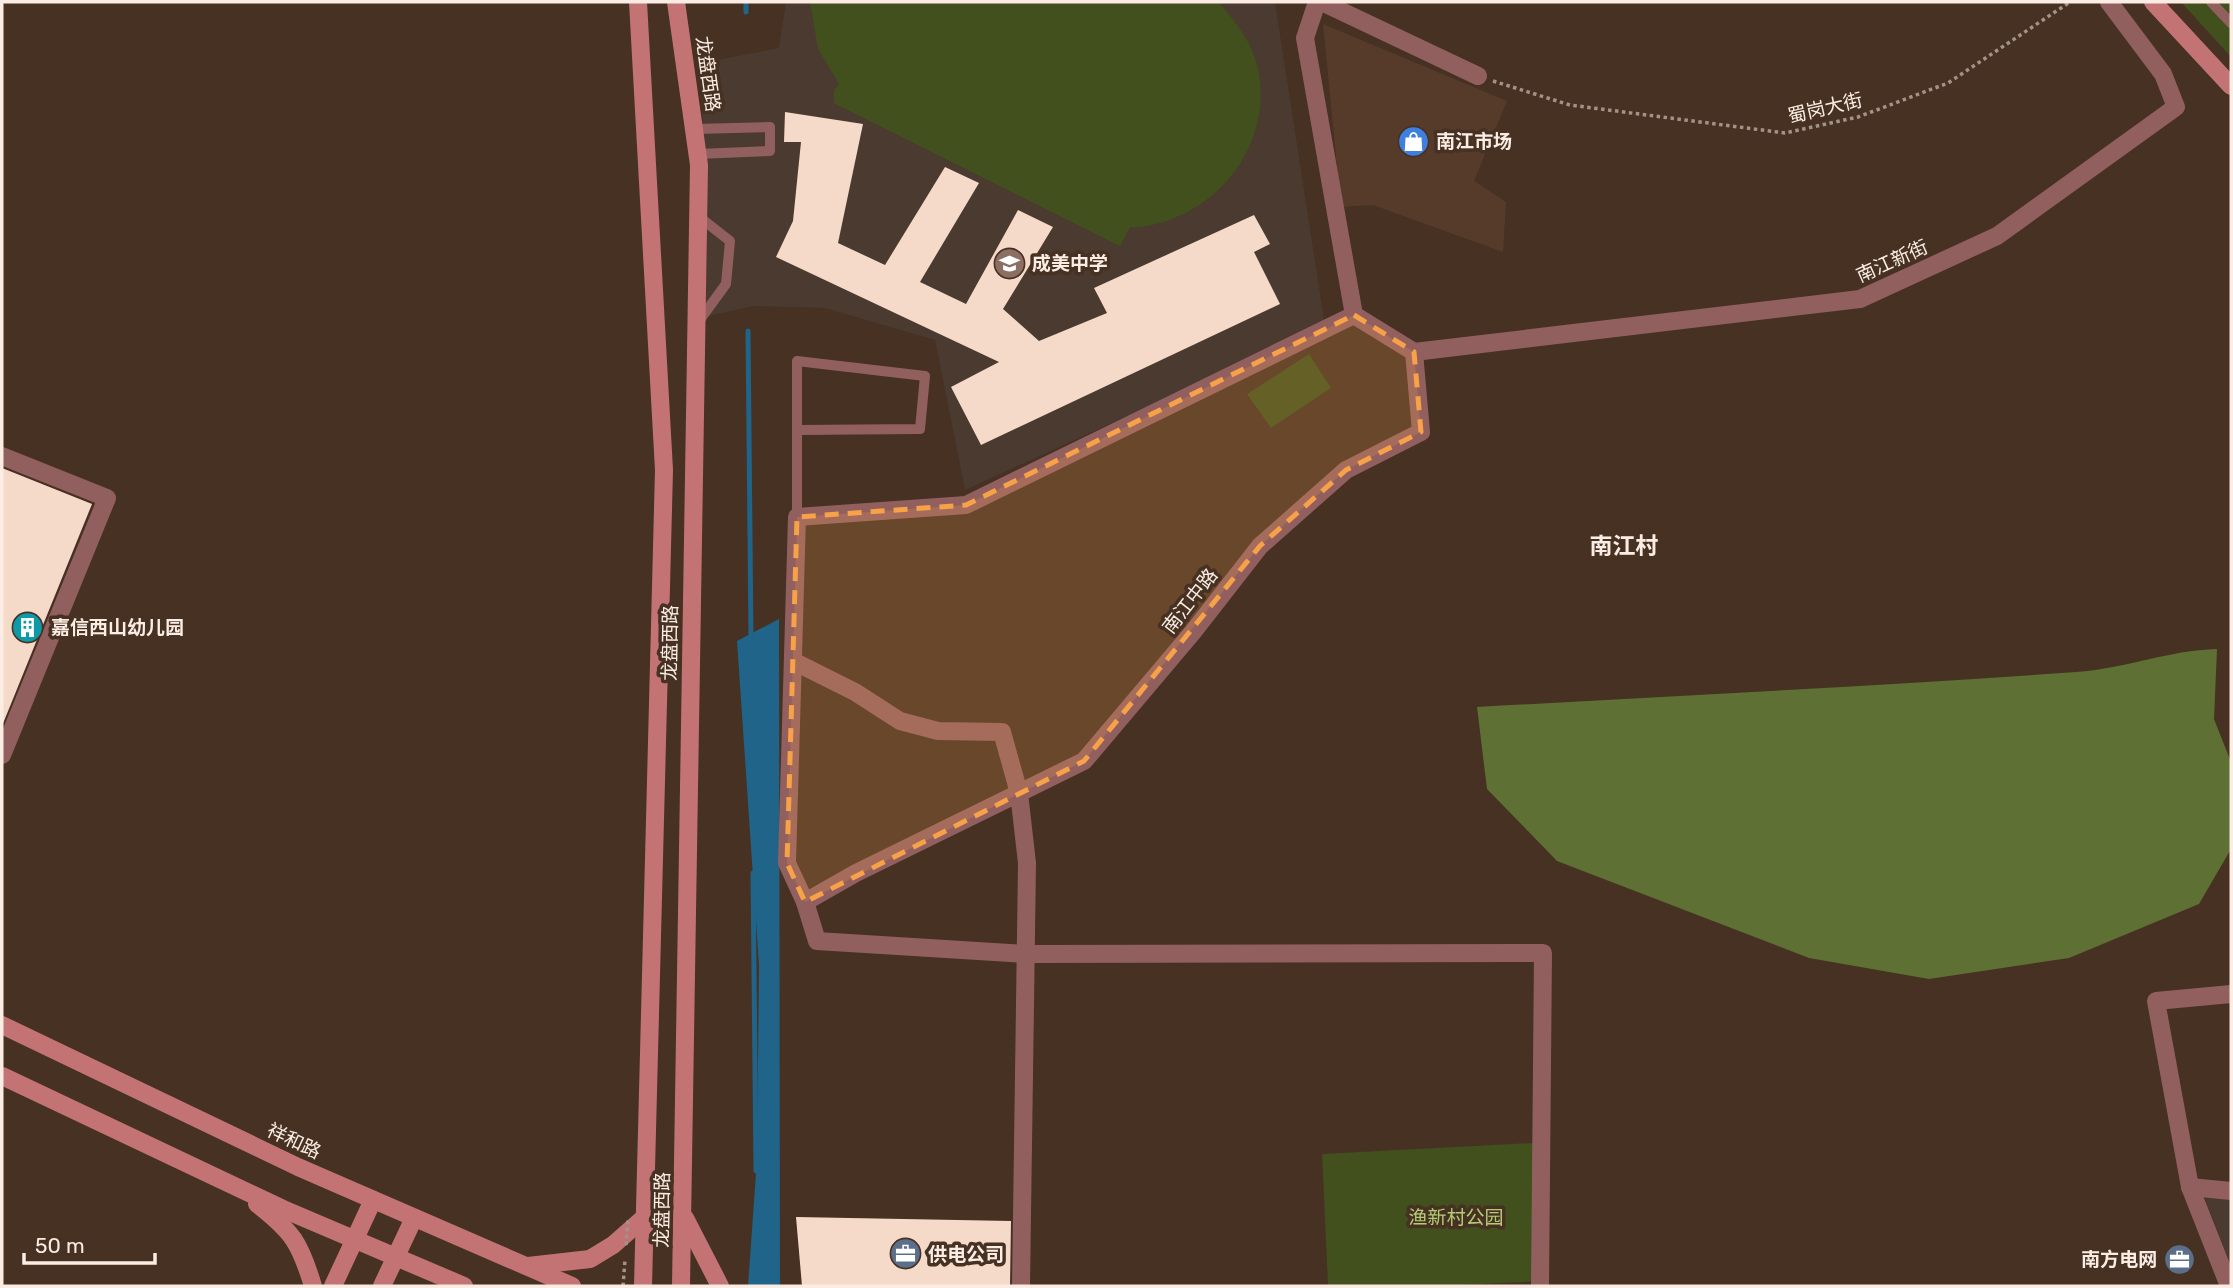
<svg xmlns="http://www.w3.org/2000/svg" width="2233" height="1288" font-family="Rubik,'Noto Sans SC',sans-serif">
  <rect width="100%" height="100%" fill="#463123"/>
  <polygon fill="#563b2b" points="1323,24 1507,101 1474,181 1506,202 1503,252 1373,205 1341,207"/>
  <g fill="#4a3a2f">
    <polygon points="786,2 1275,2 1325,326 965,490 935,340 825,308 753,306 700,318 705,210 701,63 779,48"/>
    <polygon points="2205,1198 2231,1200 2231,1267"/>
  </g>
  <g fill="#41501d">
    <path d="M810,2H1219C1235,22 1251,40 1257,65C1273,131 1233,196 1172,219C1158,224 1144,228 1130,227L1120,246L834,103V90L839,84L818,49Z"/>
    <polygon points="2181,2 2231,2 2231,57"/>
    <polygon points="1309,354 1331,388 1271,428 1247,394"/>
    <polygon points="1533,1143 1540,1281 1445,1286 1328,1286 1322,1154"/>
  </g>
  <path fill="#5e7033" d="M2217,649L2214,719L2231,762V849L2199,904L2069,958L1929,979L1809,958L1557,861L1487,789L1477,707C1677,696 1876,686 2076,672C2124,669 2169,650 2217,649Z"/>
  <polygon fill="#206489" points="779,619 780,1286 748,1286 757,1159 759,965 737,641"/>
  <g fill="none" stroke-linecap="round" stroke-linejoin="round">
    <g stroke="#206489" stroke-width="5">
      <polyline points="746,2 746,12"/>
      <polyline points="748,331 751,639"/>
      <polyline points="753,873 756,1171"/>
    </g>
  </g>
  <g fill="#f6dac9">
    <polygon points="785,112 863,124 838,243 885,265 945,167 979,183 920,282 966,304 1018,210 1053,227 1003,309 1039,341 1107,313 1094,288 1254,215 1270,244 1254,252 1280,304 981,445 951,387 999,362 776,257 793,221 801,142 784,142"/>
    <polygon points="2,468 92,504 2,726"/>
    <polygon points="796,1217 1011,1221 1010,1286 802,1286"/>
  </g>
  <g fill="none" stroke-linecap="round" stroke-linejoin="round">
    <g stroke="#a39286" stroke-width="3.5" stroke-dasharray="3.5 3.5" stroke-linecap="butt">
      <polyline points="1493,81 1570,105 1785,133 1858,117 1948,83 2070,2"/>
      <polyline points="623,1286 625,1260"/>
    </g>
    <g stroke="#925f5f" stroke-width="10">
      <polyline points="2211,2 2231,23"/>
      <polyline points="694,129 770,127 770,151 698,154"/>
      <polyline points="698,216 730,241 726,284 699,321"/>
      <polyline points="797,517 797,361 925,376 920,429 797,430"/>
    </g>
    <g stroke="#925f5f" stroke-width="18">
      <polyline points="1317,2 1305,38 1354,315 1414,352 1421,432 1346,470 1260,546 1193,632 1084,761 856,873 805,902 817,941 1026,954 1543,953 1540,1286"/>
      <polyline points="1322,2 1478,76"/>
      <polyline points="1414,352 1860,299 1997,236 2176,107 2163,74 2109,2"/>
      <polyline points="2,456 107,498 2,755"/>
      <polyline points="793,661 855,692 900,721 938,731 1002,732 1019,793 1027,863 1021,1286"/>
      <polyline points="805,902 787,863 797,517 966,505 1354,315"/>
      <polyline points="2190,1187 2231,1191"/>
      <polyline points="2229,1286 2190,1187 2156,1001 2231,994"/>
    </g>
    <g stroke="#c47375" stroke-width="18">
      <polyline points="638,2 664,470 643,1286"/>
      <polyline points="676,2 699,165 681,1286"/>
      <polyline points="2153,2 2231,86"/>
      <polyline points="2,1025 298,1167 572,1286"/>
      <polyline points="2,1076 283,1209 464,1286"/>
      <path d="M257,1204C293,1232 300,1243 313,1286"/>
      <polyline points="685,1218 720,1286"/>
      <polyline points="528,1266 590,1259 613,1245 646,1216"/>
      <polyline points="333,1286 373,1200"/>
      <polyline points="382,1286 414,1218"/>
    </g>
    <polyline stroke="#a39286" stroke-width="3.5" stroke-dasharray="3.5 3.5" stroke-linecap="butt" points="626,1245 628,1220"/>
  </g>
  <path fill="#f7a149" fill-opacity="0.2" stroke="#f7a149" stroke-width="5" stroke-dasharray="14 9" stroke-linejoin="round" d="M1354,315L1414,352L1421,432L1346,470L1260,546L1084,761L805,902L787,863L797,517L966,505Z"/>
  <defs>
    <symbol id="shop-disc" viewBox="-11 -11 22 22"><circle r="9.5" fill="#3f7fe0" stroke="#463123"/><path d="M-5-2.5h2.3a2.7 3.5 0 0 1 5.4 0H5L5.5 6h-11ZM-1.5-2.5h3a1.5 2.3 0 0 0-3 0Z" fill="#fff"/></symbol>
    <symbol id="school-disc" viewBox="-11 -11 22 22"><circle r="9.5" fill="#8d6e63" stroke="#463123"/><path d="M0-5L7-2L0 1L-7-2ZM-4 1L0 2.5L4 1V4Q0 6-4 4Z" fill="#fff"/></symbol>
    <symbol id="building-disc" viewBox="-11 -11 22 22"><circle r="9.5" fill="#0f9aa8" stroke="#463123"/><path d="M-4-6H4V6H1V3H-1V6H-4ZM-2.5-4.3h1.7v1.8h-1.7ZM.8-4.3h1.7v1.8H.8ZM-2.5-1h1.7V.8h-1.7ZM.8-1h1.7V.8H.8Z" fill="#fff"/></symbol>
    <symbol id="office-disc" viewBox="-11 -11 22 22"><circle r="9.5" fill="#5c6f8a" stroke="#463123"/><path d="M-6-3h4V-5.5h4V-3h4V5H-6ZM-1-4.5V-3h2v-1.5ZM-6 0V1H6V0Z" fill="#fff"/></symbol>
  </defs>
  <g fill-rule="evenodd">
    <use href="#shop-disc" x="1396" y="124" width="35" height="35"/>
    <use href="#school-disc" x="992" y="246" width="35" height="35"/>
    <use href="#building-disc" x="10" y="610" width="35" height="35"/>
    <use href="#office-disc" x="888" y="1236" width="35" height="35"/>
    <use href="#office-disc" x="2162" y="1242" width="35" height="35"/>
  </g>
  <g text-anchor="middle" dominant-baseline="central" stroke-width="7" stroke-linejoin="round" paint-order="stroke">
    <g font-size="19" fill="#fbede4" stroke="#463123">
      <text transform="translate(708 74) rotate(82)">龙盘西路</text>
      <text transform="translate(1825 108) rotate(-13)">蜀岗大街</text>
      <text transform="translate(1892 261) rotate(-24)">南江新街</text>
      <text transform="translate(1190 601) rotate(-52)">南江中路</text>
      <text transform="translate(670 643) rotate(-89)">龙盘西路</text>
      <text transform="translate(294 1141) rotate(25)">祥和路</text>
      <text transform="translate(662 1210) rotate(-89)">龙盘西路</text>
    </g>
    <g font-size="19" font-weight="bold" fill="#fbede4" stroke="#463123" text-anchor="start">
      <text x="1436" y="141">南江市场</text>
      <text x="1032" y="263">成美中学</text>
      <text x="51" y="627">嘉信西山幼儿园</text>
      <text x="928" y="1254">供电公司</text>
      <text x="2157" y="1259" text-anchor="end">南方电网</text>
    </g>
    <g font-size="19" fill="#b2ce75" stroke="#463123">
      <text x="1456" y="1217">渔新村公园</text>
    </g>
    <g font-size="23" font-weight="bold" fill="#fbede4" stroke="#463123">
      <text x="1624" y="546">南江村</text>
    </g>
  </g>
  <rect width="2233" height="1288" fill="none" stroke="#fbede4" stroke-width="7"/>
  <path d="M24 1253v10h131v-10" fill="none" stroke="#fbede4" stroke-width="3.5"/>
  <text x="35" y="1253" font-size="21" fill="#fbede4" stroke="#463123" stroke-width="5" paint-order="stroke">50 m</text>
</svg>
